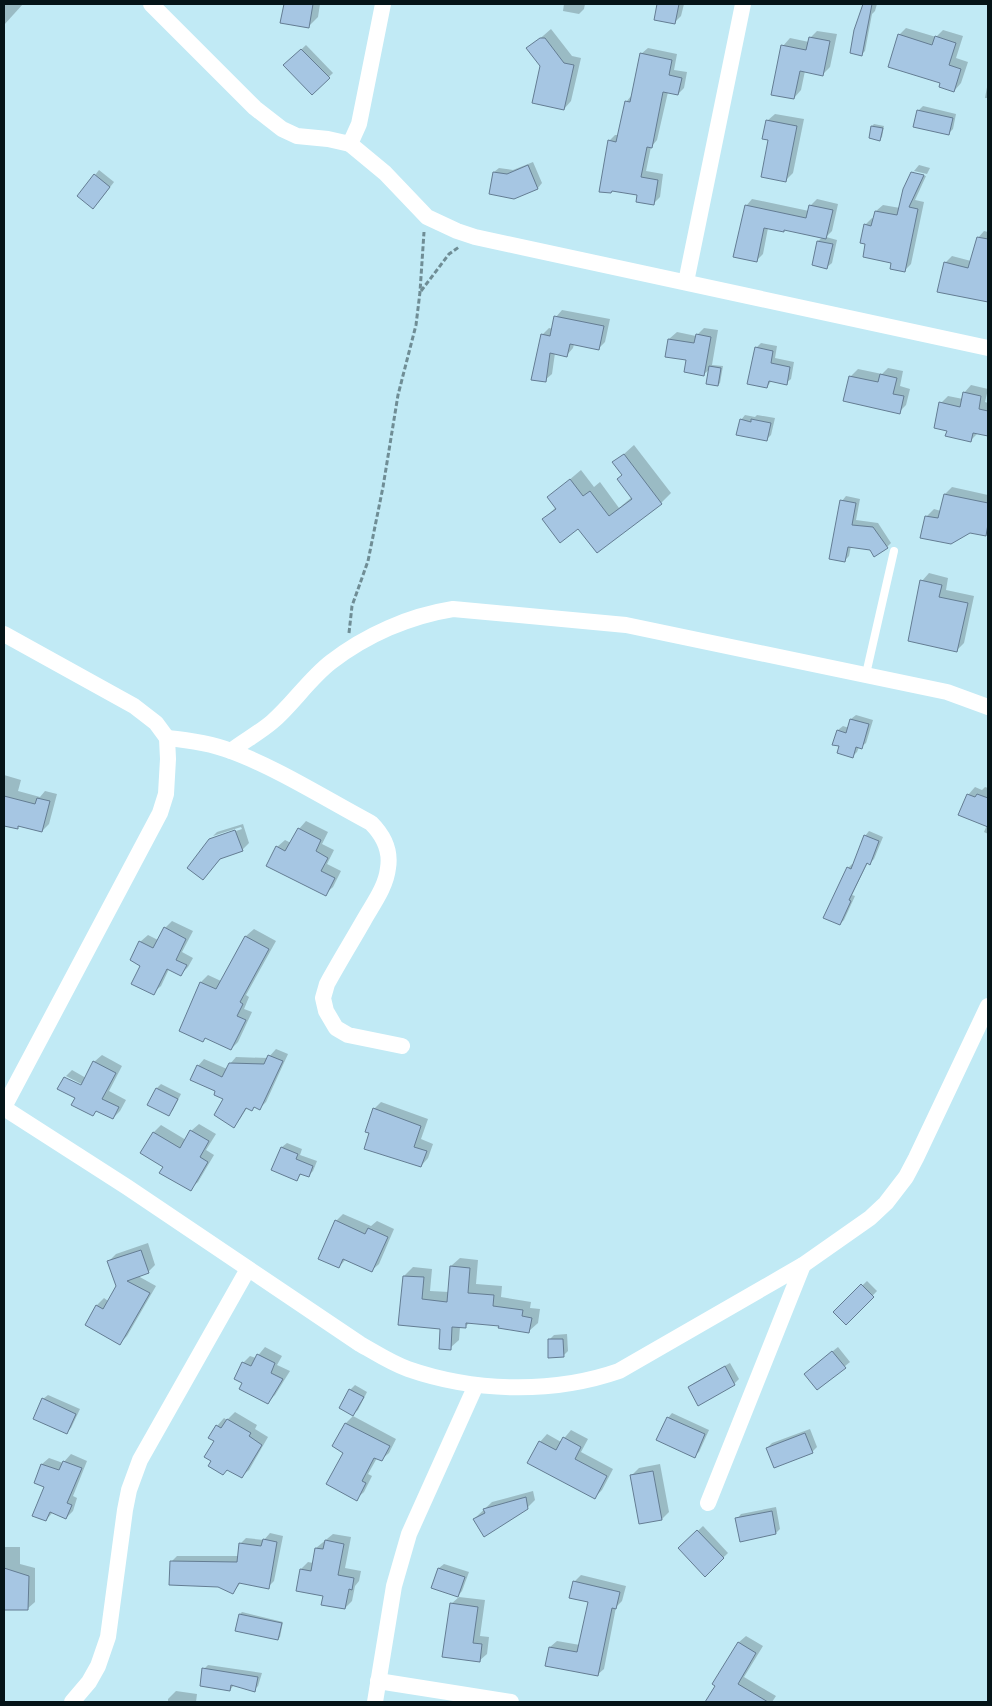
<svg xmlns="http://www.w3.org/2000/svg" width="992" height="1706" font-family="Karla,sans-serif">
  <rect width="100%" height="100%" fill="#c1eaf5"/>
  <g fill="#0003">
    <polygon points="4,4 23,4 4,25"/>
    <polygon points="285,4 320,4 318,17 308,27 282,22"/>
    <polygon points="564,4 585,4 584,9 579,14 563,11"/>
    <polygon points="659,4 684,4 681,16 674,23 655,19"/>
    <polygon points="864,4 877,4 875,11 872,14 865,51 862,54 855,31"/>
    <polygon points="906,28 936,37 943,30 963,36 956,58 968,62 961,83 954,91 941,82 899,35"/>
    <polygon points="551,29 572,56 581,58 571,101 564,109 541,66 528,49"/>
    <polygon points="817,31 837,34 830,67 823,74 805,71 801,90 794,98 783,46 790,38 809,42 810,38"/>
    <polygon points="306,45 333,73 312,93 285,65"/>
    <polygon points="648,48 677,54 674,70 687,72 684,88 678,94 668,92 657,140 651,147 646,171 663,174 660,197 654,203 639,194 609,141 615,135 619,135 626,102 632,95 641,54"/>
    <polygon points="988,82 988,98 985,98"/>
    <polygon points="923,106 956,114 953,129 948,134 918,111"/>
    <polygon points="775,114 804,119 793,173 786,180 770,139 767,121"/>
    <polygon points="874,124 884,126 882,137 880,139 870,137 872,126"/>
    <polygon points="533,162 542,183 538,188 514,197 494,172 499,168 513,170"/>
    <polygon points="919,165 930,168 927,174 914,171"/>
    <polygon points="99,170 114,182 98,203 95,175"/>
    <polygon points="914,171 914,173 926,176 915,200 924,202 911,264 904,271 867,243 865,225 872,218 874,219 876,211 883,205 900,208"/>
    <polygon points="752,199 809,211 810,206 817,199 838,204 832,231 826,237 837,240 832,263 827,267 818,241 823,237 786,229 783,231 768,228 763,254 756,261 746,206"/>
    <polygon points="984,231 988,232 988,301 939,291 945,263 952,256 971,261 978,238"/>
    <polygon points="562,310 610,319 605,342 598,349 574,344 573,348 567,355 555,353 552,374 545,380 542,335 549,328 553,329 556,317"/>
    <polygon points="704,328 718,330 712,365 723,366 720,383 718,385 710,369 704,374 669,339 677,332 696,336"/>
    <polygon points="761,343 777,346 775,358 794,362 791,379 786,383 772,380 767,387 756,348"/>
    <polygon points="888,368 903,371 900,386 910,389 906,405 899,412 851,376 858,369 882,374"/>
    <polygon points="971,385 988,389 985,402 988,403 988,435 978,433 970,441 948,430 941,403 948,396 963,399 964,393"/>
    <polygon points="745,415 755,417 757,415 775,418 771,435 766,440 741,420"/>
    <polygon points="634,445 671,493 661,503 597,551 578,527 544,519 556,507 549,497 581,470 594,487 600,482 619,508 632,497 623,474 614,463"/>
    <polygon points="952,487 988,495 988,532 985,535 926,517 934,509 941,511 945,494"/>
    <polygon points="846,496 860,499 856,520 878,523 891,543 887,547 870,548 851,546 849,556 844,561 842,501"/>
    <polygon points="929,573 948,578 946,590 974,596 964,643 957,650 922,581"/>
    <polygon points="856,715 873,720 866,743 861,747 859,747 857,752 853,756 840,746 838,730 843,726 849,728 851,719"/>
    <polygon points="4,775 21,780 18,791 40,797 45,791 57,794 49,824 42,831 20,825 17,828 4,824"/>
    <polygon points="975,787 982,790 985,787 988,788 988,834 984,832 987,825 968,795"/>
    <polygon points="306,821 328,832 322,844 334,850 327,864 341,871 333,887 325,894 277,847 285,840 291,843 299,829"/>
    <polygon points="243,824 249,843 242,850 222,857 203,879 210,840 242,829 241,827 213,836 217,832"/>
    <polygon points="869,831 883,837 874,859 870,863 868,862 852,895 855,896 844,920 840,924 848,868 852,864 854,864 865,836"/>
    <polygon points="172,921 193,931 182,952 193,958 188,967 181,974 169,969 161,986 153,993 142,965 140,942 148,935 158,940 165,928"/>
    <polygon points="254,929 276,941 246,995 249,997 244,1009 252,1012 238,1042 231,1049 206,1037 203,1040 180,1030 201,982 208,975 221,981 246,936"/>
    <polygon points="276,1049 288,1054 266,1102 260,1108 255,1106 252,1110 247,1108 240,1119 233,1126 225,1099 217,1091 198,1066 204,1059 227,1069 230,1064 236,1057 268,1058"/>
    <polygon points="102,1055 122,1066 109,1091 126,1100 120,1111 113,1118 97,1110 93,1114 73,1104 76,1097 59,1088 66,1077 66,1079 86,1089 87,1087 66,1076 72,1070 86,1078 94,1062"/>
    <polygon points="161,1084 181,1094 173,1110 168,1115 148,1105 157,1088"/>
    <polygon points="381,1102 428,1119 421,1139 433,1144 428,1158 421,1166 371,1132 374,1109"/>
    <polygon points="199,1124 216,1134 206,1150 214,1155 198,1182 190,1189 165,1166 141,1153 154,1132 161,1125 186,1140 191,1131"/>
    <polygon points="287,1143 302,1149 300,1155 317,1161 313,1171 308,1176 302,1173 297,1179 282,1147"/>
    <polygon points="343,1214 371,1226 377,1221 394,1229 379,1264 371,1271 346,1259 339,1267 336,1221"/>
    <polygon points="148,1243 155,1265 148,1272 138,1276 156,1286 127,1336 120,1343 86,1324 97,1305 104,1298 108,1301 117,1286 109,1261 116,1254"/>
    <polygon points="460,1258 478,1260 476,1284 502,1286 501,1297 531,1302 530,1308 540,1309 538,1323 529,1331 500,1325 470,1322 465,1327 460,1327 459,1340 450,1348 442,1328 404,1276 413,1267 432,1269 430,1291 449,1292 451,1266"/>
    <polygon points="867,1281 877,1291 846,1323 835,1312"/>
    <polygon points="567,1334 568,1351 563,1356 549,1340 554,1335"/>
    <polygon points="265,1347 282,1356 277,1365 290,1371 275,1395 268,1402 244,1382 243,1363 250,1356 256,1358"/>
    <polygon points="838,1347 850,1362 817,1389 810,1369"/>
    <polygon points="730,1363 739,1379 734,1384 699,1404 689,1387 694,1383"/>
    <polygon points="355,1385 367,1392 358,1410 353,1414 350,1390"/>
    <polygon points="48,1395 80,1409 71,1428 66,1433 43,1399"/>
    <polygon points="235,1412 257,1425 255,1429 268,1437 249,1470 241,1477 216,1441 217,1426 224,1418 227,1420"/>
    <polygon points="672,1413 709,1430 699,1452 694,1456 668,1418"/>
    <polygon points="353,1416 396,1439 389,1453 381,1460 377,1458 368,1474 372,1476 364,1492 356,1499 345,1452 334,1446 346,1423"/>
    <polygon points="810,1429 817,1447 812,1452 767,1448 772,1443"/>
    <polygon points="571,1430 588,1439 581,1452 613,1469 602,1490 595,1497 540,1442 547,1434 561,1442"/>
    <polygon points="71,1454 87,1461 73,1496 77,1498 73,1511 66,1518 53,1512 46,1520 46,1486 42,1464 49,1458 63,1463"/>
    <polygon points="660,1464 669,1512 662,1519 631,1476 639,1468"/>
    <polygon points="533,1491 535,1500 527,1508 474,1519 492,1502"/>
    <polygon points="776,1507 780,1529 776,1533 737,1519 741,1514"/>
    <polygon points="703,1526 728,1553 705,1575 680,1548"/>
    <polygon points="270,1533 283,1536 274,1581 268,1587 241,1582 233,1593 171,1562 177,1556 238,1556 240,1544 246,1538 264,1540"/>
    <polygon points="333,1534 351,1537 345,1568 361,1571 359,1581 355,1586 352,1601 345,1608 324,1595 301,1569 308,1562 313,1563 316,1548"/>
    <polygon points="4,1547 20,1547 20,1564 35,1568 35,1602 27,1609 4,1609"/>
    <polygon points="444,1564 469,1572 462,1591 458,1596 439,1568"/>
    <polygon points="581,1575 626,1586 622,1601 616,1607 604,1669 597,1675 547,1665 550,1647 557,1641 580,1645 589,1601 575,1581"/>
    <polygon points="459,1597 485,1600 480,1636 489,1637 487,1654 479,1661 451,1604"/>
    <polygon points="242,1612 283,1622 280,1637 278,1639 240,1614"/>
    <polygon points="746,1636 763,1646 744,1677 776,1696 772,1702 707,1702 738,1643"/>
    <polygon points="208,1665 262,1673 258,1686 254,1690 234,1685 230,1690 204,1669"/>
    <polygon points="176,1691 197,1694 196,1702 168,1702 168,1699"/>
  </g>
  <g fill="#a6c6e3" stroke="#647d93">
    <polygon points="284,4 313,4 309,28 280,23"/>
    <polygon points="657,4 679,4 675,24 654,20"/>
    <polygon points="863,4 872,4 862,56 850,53 854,30"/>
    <polygon points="898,34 932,45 935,36 956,43 949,65 961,69 954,92 939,87 940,83 888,67"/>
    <polygon points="809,37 830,41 823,76 800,71 794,99 771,95 781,45 806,50"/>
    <polygon points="540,38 545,38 564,63 574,65 564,110 532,103 540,66 526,48"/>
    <polygon points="301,49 330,78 312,95 283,65"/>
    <polygon points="640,53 672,60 669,75 682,78 678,95 663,92 652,148 647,147 641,177 658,180 654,205 636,202 637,195 612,191 611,193 599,192 608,140 616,142 625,101 630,102"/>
    <polygon points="917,110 953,118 949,135 913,127"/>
    <polygon points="766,120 797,126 786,182 761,177 768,140 762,139"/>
    <polygon points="871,126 883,128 880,141 869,138"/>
    <polygon points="528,165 538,189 514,199 489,194 493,172 507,174"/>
    <polygon points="911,172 924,175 909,207 918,209 905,272 890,269 891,263 863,257 865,244 860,243 864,224 871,226 875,211 897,215 903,189"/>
    <polygon points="94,174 110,187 93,209 77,196"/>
    <polygon points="745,205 806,218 809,205 833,210 826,239 784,230 784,232 764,228 757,262 733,257"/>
    <polygon points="977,237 988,239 988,302 937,292 944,262 968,268"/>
    <polygon points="817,241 833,244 827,269 812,265"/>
    <polygon points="554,316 604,326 599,350 570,344 567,357 550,353 546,382 531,380 541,334 550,336"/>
    <polygon points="696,334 711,337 704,376 684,372 686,360 665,357 668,339 694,343"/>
    <polygon points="755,347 773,351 771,363 790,367 787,385 769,381 767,388 747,384"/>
    <polygon points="709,366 721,368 718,386 706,384"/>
    <polygon points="880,374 897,378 893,394 904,396 900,414 843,401 849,376 878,382"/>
    <polygon points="963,392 981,396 979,409 988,411 988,436 973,433 971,442 945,436 947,431 934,428 939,402 960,407"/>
    <polygon points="740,419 751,422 751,419 771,423 767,441 736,435"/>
    <polygon points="624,454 662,504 597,553 578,529 560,543 542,519 556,509 547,497 570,479 583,496 590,491 609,516 632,499 617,479 622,475 612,462"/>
    <polygon points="944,494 988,503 988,524 986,536 970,533 951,544 920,538 925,516 938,518"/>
    <polygon points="840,500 856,503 852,525 873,527 888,548 874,557 870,550 848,547 845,562 829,559"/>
    <polygon points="920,580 942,585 939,597 968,603 957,652 908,641"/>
    <polygon points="850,719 869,724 862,749 856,747 853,758 837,753 839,746 832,745 837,730 846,733"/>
    <polygon points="967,794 975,797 977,794 988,798 988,827 958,815"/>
    <polygon points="4,796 35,804 37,798 50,801 42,832 18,826 18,829 4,826"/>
    <polygon points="298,828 321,840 316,851 328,858 321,871 335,878 326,896 266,866 276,846 285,851"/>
    <polygon points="235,830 243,851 220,859 203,880 187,868 209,839"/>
    <polygon points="864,835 879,841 870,865 867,863 849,900 851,901 840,925 823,918 847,867 851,869"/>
    <polygon points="164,927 186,939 176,960 187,965 181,976 167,969 154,995 131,984 140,966 130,960 139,941 153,948"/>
    <polygon points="245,936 269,949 240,1002 243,1004 237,1016 246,1020 231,1050 205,1038 203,1042 179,1031 200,982 216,989"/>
    <polygon points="268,1055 283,1061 260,1110 254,1107 252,1111 246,1108 234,1128 214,1115 223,1099 214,1095 215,1091 190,1080 197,1065 222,1077 229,1063 264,1064"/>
    <polygon points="93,1061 116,1073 102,1099 119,1107 113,1119 96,1111 93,1116 71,1105 75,1098 57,1089 64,1077 81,1085"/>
    <polygon points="156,1088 178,1099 169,1116 147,1105"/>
    <polygon points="373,1108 421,1126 414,1147 427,1151 421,1167 364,1149 369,1133 365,1132"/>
    <polygon points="190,1130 209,1141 200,1157 208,1162 191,1191 159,1173 163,1167 140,1153 153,1132 180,1148"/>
    <polygon points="281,1147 298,1154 296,1159 313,1166 309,1177 300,1174 297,1181 271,1170"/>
    <polygon points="335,1220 365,1234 368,1228 388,1237 372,1272 343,1259 339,1268 318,1259"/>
    <polygon points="141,1250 149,1273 127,1281 150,1293 120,1345 85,1325 96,1305 103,1309 116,1286 107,1261"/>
    <polygon points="450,1266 470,1268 468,1293 494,1295 493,1306 523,1310 522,1316 532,1318 529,1333 498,1328 499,1326 466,1323 466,1328 452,1327 451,1350 439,1349 440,1329 398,1325 403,1276 424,1277 422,1299 447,1302"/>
    <polygon points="861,1284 874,1297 846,1325 833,1312"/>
    <polygon points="548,1339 563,1339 564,1357 548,1358"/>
    <polygon points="832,1351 846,1368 817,1390 804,1374"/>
    <polygon points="257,1354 275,1363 271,1373 283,1379 268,1404 239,1389 242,1383 234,1379 242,1362 251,1366"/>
    <polygon points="725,1366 735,1385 698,1406 688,1387"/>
    <polygon points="349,1389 364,1397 353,1416 339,1408"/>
    <polygon points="42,1398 76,1414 67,1434 33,1419"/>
    <polygon points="667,1417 705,1434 695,1458 656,1440"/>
    <polygon points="227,1419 251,1433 249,1436 262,1445 242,1478 227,1470 223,1475 208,1466 211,1461 204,1457 214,1441 208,1438 216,1425 221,1428"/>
    <polygon points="345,1423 390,1446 382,1461 374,1458 362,1481 366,1483 357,1501 326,1484 343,1453 332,1446"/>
    <polygon points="805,1433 813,1453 774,1468 766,1448"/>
    <polygon points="563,1437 581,1447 575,1459 607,1476 595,1499 527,1463 539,1441 556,1450"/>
    <polygon points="63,1461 82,1468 67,1503 72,1505 66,1519 50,1512 46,1521 32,1516 44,1487 34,1483 41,1464 59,1470"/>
    <polygon points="653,1471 662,1520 639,1524 630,1475"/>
    <polygon points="526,1497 528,1509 484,1537 473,1519 485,1513 483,1509"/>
    <polygon points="772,1511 776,1534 740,1542 735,1518"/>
    <polygon points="697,1530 724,1558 705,1577 678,1548"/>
    <polygon points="263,1539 277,1542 269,1589 239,1583 233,1594 218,1587 169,1585 170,1561 237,1562 239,1543 261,1546"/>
    <polygon points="325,1540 344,1544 338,1575 354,1578 352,1590 349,1589 345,1609 321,1605 323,1596 296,1591 300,1569 311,1571 315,1548 323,1549"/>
    <polygon points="4,1568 29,1576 28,1610 4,1610"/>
    <polygon points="438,1568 465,1577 458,1597 431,1588"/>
    <polygon points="573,1581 620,1592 616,1609 612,1608 598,1676 545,1666 549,1647 577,1652 588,1602 569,1598"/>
    <polygon points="450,1603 478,1607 473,1643 482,1644 480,1662 442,1657"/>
    <polygon points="239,1614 282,1623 278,1640 235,1631"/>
    <polygon points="738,1642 756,1653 738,1684 768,1702 705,1702 715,1686 712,1684"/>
    <polygon points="202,1668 258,1677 255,1692 231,1685 230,1691 200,1686"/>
  </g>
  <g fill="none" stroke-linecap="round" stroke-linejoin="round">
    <g stroke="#6f8d95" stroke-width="3" stroke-dasharray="5 2.5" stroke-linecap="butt">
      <polyline points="421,291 449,254 459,247"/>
      <polyline points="349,633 352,606 368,561 383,487 398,395 416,325 420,292 424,232"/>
    </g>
    <polyline stroke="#fff" stroke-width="8" points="866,674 894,551"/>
    <g stroke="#fff" stroke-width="16">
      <polyline points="151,4 255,108 282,129 297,136 328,139 350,144 359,124 383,4"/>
      <polyline points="350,144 385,173 427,217 457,231 475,237 988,348"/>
      <polyline points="686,282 743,4"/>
      <polyline points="4,634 134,706 156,723 167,738 168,759 166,794 160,813 4,1107"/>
      <path d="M167,738C188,740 210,743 231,751C277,768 326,799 371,823C383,835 391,850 388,868C386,887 373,904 364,920C352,941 339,962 327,984L323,998L326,1011L336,1028L348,1035L402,1046"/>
      <path d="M231,751C244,741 259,733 272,722C293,704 309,679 331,662C366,635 409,616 453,609L626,625L947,692L988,707"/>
      <path d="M4,1108L127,1187L360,1344C376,1353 391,1363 408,1369C474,1392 553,1394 619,1371L803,1265L870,1218L886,1203L906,1177L916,1158L988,1006"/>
      <polyline points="708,1503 803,1265"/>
      <polyline points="378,1681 511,1702"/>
      <polyline points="72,1702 89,1682 98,1666 108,1637 125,1510 129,1490 140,1460 248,1269"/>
      <polyline points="375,1702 394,1586 409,1534 476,1385"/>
    </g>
  </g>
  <rect width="992" height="1706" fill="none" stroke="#051418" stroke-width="10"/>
</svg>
